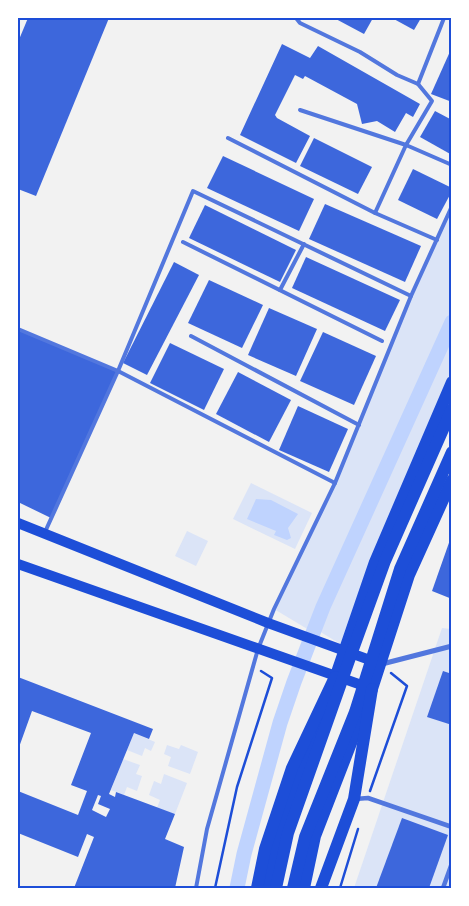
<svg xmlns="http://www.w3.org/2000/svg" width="469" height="906" font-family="'Public Sans',sans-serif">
  <rect width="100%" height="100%" fill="#f2f2f2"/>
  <g fill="#dbe4f7">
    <polygon points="451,202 451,315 309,630 274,609 335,483 411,296 437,240"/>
    <polygon points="451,336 451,371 342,645 319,631"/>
    <polygon points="251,483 312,513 295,549 233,519"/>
    <polygon points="187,531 208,541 196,566 175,556"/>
    <polygon points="442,628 451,629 451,888 354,888"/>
    <polygon points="134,733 155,742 151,751 145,748 142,756 127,750"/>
    <polygon points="167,745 179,749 181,745 198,752 190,774 168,766 171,757 164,754"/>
    <polygon points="123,759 140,765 136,774 142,776 137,791 127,787 124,795 111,790"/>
    <polygon points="164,774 187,783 175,814 157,808 160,800 149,795 154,781 161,784"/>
  </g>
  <polygon fill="#bfd3fe" points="256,499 271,500 298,514 288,528 291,538 287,540 274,535 276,531 247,519"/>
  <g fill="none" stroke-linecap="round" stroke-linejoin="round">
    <polyline stroke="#bfd3fe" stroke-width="15" points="237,888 244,854 280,723 294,682 323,607 452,322"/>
  </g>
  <g fill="#3d67dc" fill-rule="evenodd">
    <polygon points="28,18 109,18 36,196 18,189 18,42"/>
    <polygon points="334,18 373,18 364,34"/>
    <polygon points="392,18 421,18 414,30"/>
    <polygon points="282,44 310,58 318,46 420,104 413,117 406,113 395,132 377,121 362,124 357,104 305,76 303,79 295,75 275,115 277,118 310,136 296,163 240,135"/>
    <polygon points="452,47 452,102 431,94"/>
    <polygon points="435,111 452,120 452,155 420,137"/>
    <polygon points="314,138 372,167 358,194 300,166"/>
    <polygon points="223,156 314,199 299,231 207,188"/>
    <polygon points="413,169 452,188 452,191 437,219 398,200"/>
    <polygon points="325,204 421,246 405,282 309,239"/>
    <polygon points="205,205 296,250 280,282 189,238"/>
    <polygon points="306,257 400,300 385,331 292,288"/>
    <polygon points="174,262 199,275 147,375 123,363"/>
    <polygon points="209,280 263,305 242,348 188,323"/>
    <polygon points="269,308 317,329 296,376 248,355"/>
    <polygon points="18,329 118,371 51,518 18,502"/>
    <polygon points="323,332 376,356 354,405 300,381"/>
    <polygon points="170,343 224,369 204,410 150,383"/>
    <polygon points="238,372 291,400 269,442 216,414"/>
    <polygon points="298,406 348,429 329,472 279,450"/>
    <polygon points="451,537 452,537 452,599 432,591"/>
    <polygon points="443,671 452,674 452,725 427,717"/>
    <path d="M18,677L153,729L149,739L134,733L109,794L115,797L116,792L175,814L165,839L184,847L175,888H74L94,837L87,834L78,857L18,833V791L78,815L87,791L71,785L91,733L32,711L18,750ZM98,795L101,796L98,804L110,809L106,817L92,810Z"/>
    <polygon points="402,818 448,835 429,888 376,888"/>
  </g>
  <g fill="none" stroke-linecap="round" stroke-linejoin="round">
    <g stroke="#1d4ed8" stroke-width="2.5">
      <polyline points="370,791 407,686 391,673"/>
      <polyline points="215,888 237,787 272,678 261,671"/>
      <polyline points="340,888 358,829"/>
    </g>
    <g stroke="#5277de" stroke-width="4">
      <polyline points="296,18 300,23 360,52 397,75 418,84 444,18"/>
      <polyline points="300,110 406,145 432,101 418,84"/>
      <polyline points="228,138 375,213 437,240"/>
      <polyline points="375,213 406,145 452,165"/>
      <polyline points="183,242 382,341"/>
      <polyline points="280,290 304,244"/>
      <polyline points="18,329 118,371 335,483"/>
      <polyline points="191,336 359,425"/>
      <polyline points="45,532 118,371 193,191 411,296"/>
      <polyline points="196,888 207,829 258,649 274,609 335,483 411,296 452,206"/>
    </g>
    <g stroke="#5277de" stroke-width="4.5">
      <polyline points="355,799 368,798 452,827"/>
      <polyline points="443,888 452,863"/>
    </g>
    <polyline stroke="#5277de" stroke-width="5" points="382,664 452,646"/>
    <g stroke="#1d4ed8" stroke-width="10">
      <polyline points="18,523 268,623 378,663"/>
      <polyline points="18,564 370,688"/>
    </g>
    <g stroke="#1d4ed8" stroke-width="12">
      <polyline points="332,687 375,562 452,382"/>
      <polyline points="268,888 279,837 322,715"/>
      <polyline points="304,888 315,836 372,689 409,575 452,480"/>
    </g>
    <g stroke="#1d4ed8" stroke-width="12">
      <polyline points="257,888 265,849 292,768 335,677"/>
      <polyline points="276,888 288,833 352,652 385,561 452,409"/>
      <polyline points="293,888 305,837 355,712 400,569 452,452"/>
      <polyline points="321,888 354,799 372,689"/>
    </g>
  </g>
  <rect width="469" height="906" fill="none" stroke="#ffffff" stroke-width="38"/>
  <rect x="19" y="19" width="431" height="868" fill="none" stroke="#1d4ed8" stroke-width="2"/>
</svg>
